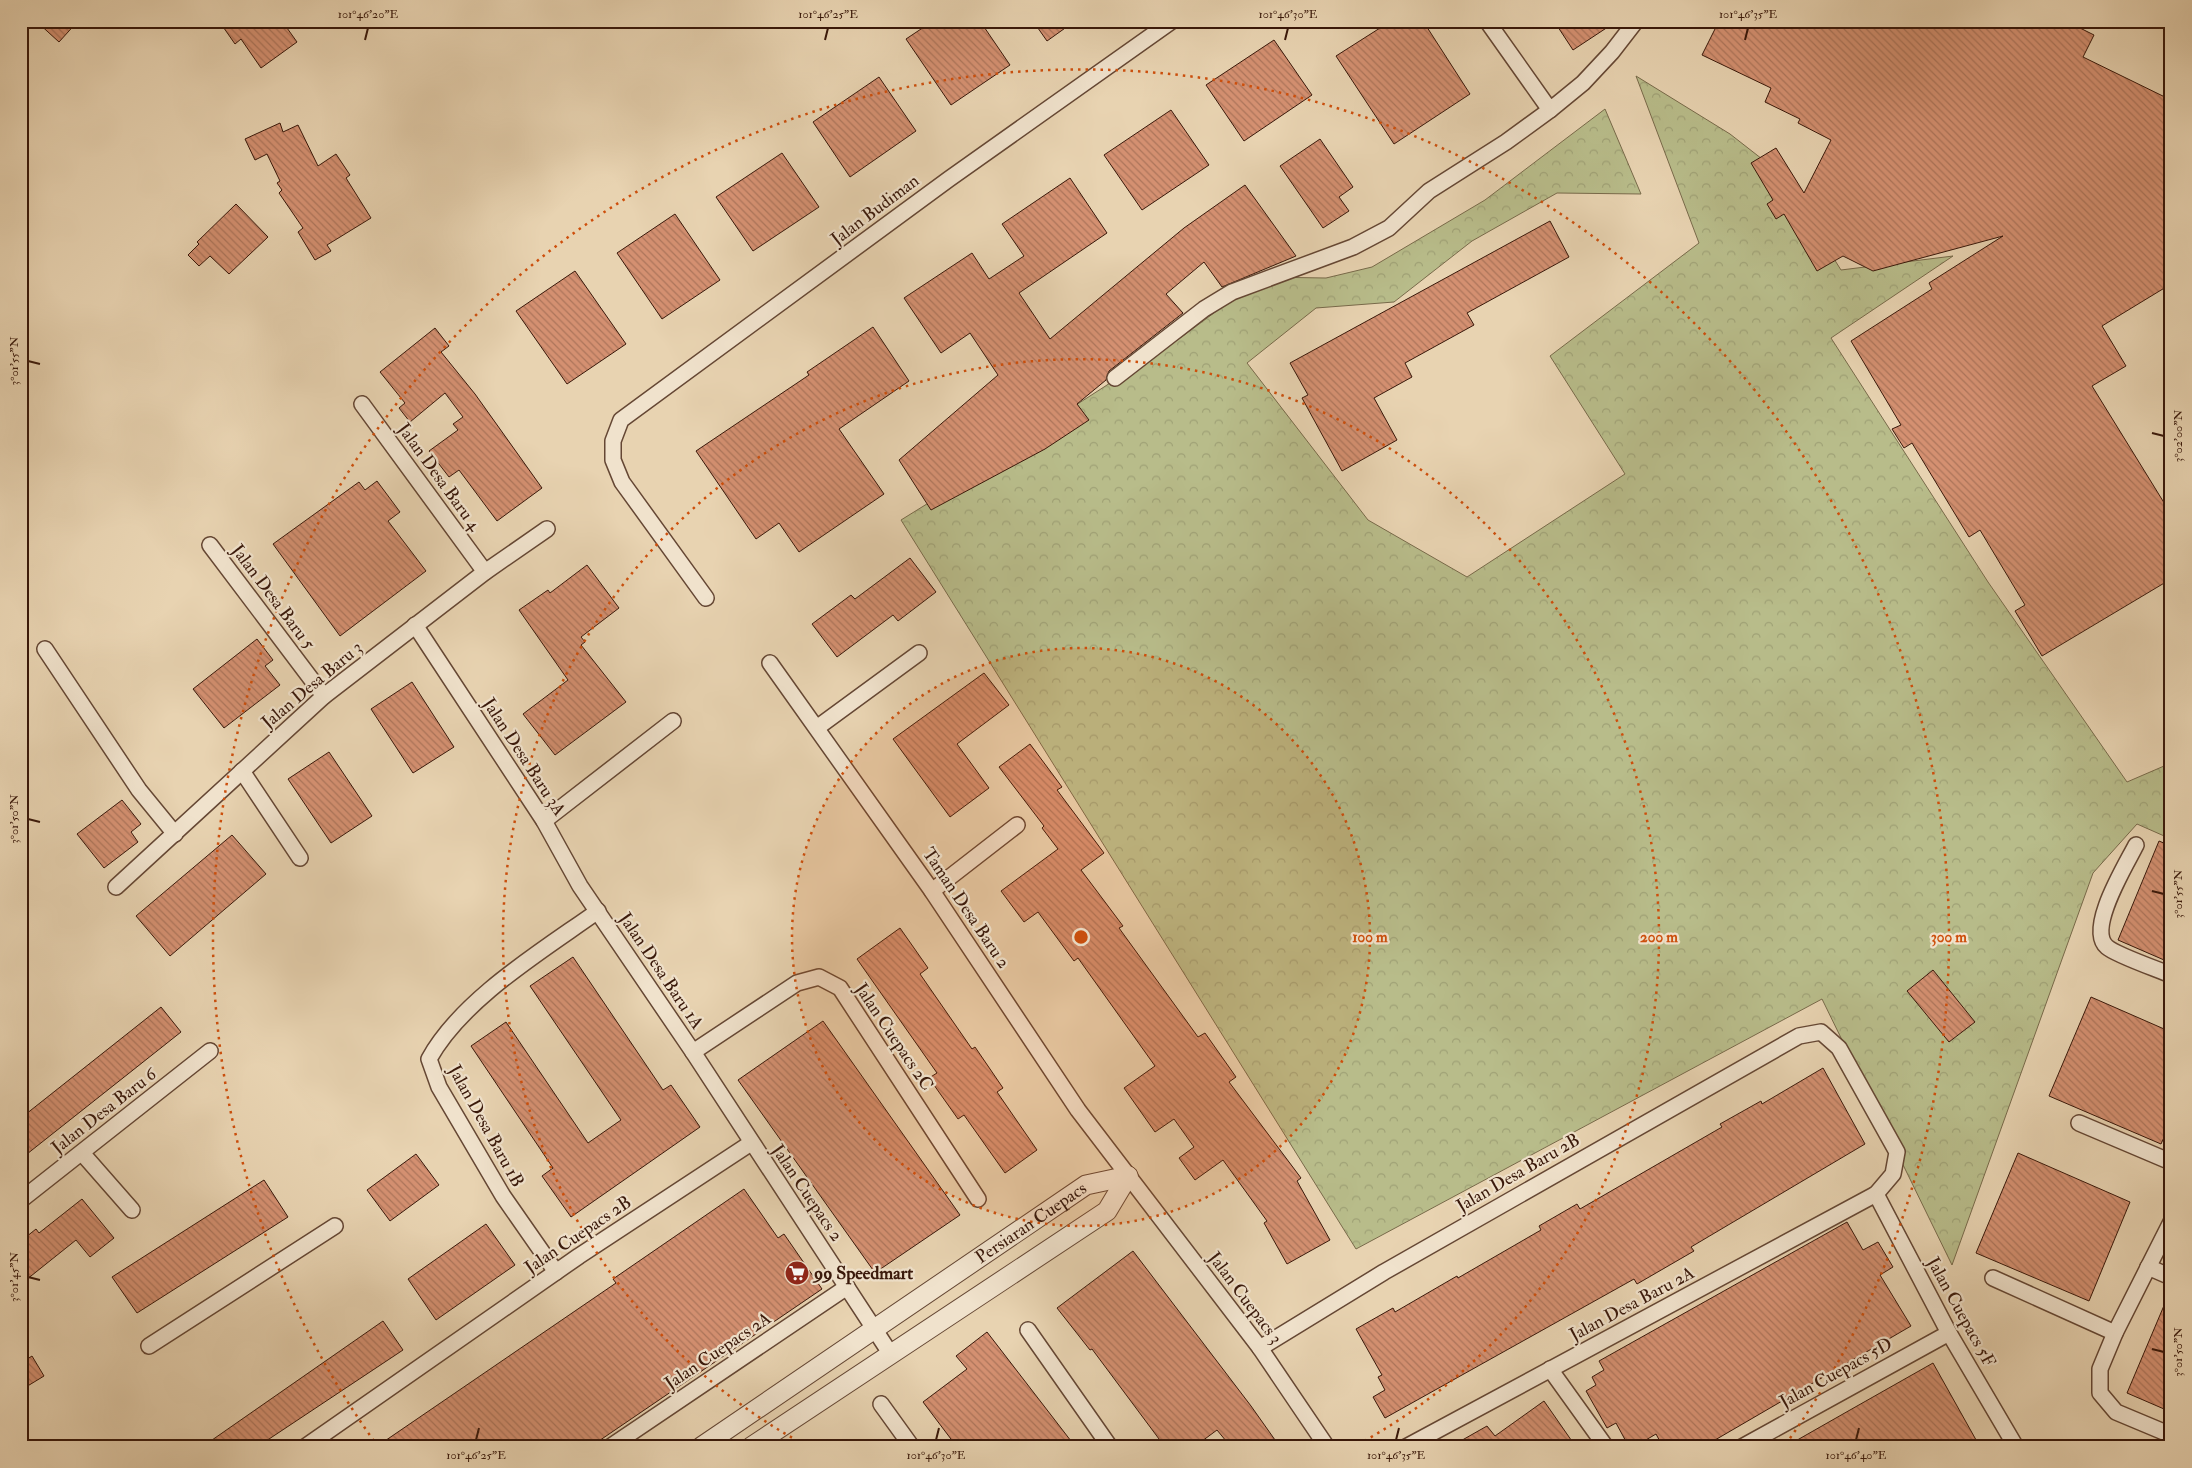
<svg xmlns="http://www.w3.org/2000/svg" width="2192" height="1468" font-family="'IM FELL Double Pica',serif">
  <defs>
    <pattern id="forest-crowns" width="20" height="18" patternUnits="userSpaceOnUse" patternTransform="scale(1.25)"><rect width="20" height="18" fill="#b8bc8a"/><path d="M2 6a3 3 0 1 1 6 0M12 15a3 3 0 1 1 6 0" fill="none" stroke="#9fa176"/></pattern>
    <pattern id="building-back-hatch" width="6" height="6" patternUnits="userSpaceOnUse" patternTransform="scale(1.25)"><rect width="6" height="6" fill="#d49071"/><path d="M-1 5l2 2M0 0l6 6M5-1l2 2" fill="none" stroke="#ad755b"/></pattern>
  </defs>
  <rect width="100%" height="100%" fill="#e8d3b1"/>
  <filter id="stains"><feTurbulence type="fractalNoise" baseFrequency=".004" numOctaves="4"/><feColorMatrix values="0 0 0 0 .2 0 0 0 0 .09 0 0 0 0 .02 0 0 0 .5 -.17"/></filter>
  <radialGradient id="worn" r=".72"><stop offset=".6" stop-color="#630" stop-opacity="0"/><stop offset="1" stop-color="#630" stop-opacity=".3"/></radialGradient>
  <polygon fill="url(#forest-crowns)" stroke="#786a4a" points="1636,76 1730,134 1780,173 1841,270 1953,256 1831,338 1988,582 2127,782 2171,763 2171,839 2137,824 2093,873 1952,1265 1822,999 1356,1249 901,520 993,463 1076,405 1183,336 1262,277 1326,278 1372,267 1485,200 1605,109 1641,194 1557,193 1472,241 1394,302 1316,308 1247,363 1368,520 1467,577 1625,474 1550,356 1699,243"/>
  <g fill="url(#building-back-hatch)" stroke="#39180a">
    <polygon points="36,21 78,21 59,42"/>
    <polygon points="219,21 282,21 297,42 261,68 241,39 235,44"/>
    <polygon points="933,21 980,21 1010,65 951,105 906,39"/>
    <polygon points="1033,21 1075,21 1047,41"/>
    <polygon points="1391,21 1423,21 1470,94 1394,144 1336,56"/>
    <polygon points="1554,21 1617,21 1573,50"/>
    <polygon points="1719,21 2066,21 2094,35 2083,57 2171,100 2171,284 2102,326 2126,366 2092,386 2171,514 2171,579 2042,656 2015,611 2025,605 1980,530 1969,537 1912,443 1904,448 1892,429 1901,425 1851,341 1932,289 1929,283 2003,236 1873,271 1843,256 1817,271 1784,214 1776,219 1767,204 1773,200 1751,163 1776,148 1804,193 1831,140 1798,123 1800,119 1765,102 1771,88 1702,55"/>
    <polygon points="1274,40 1312,95 1244,141 1206,85"/>
    <polygon points="879,77 916,131 850,177 813,122"/>
    <polygon points="1171,110 1209,165 1142,210 1104,155"/>
    <polygon points="280,123 283,132 298,125 318,166 336,154 350,175 346,178 371,218 327,245 331,251 315,260 298,232 303,228 279,193 282,190 277,183 280,181 267,154 255,160 245,139"/>
    <polygon points="1320,139 1353,187 1339,197 1349,211 1323,228 1280,166"/>
    <polygon points="782,153 819,207 753,251 716,197"/>
    <polygon points="1070,178 1107,233 1019,293 1050,339 1184,228 1245,185 1296,256 1222,287 1204,262 1166,294 1183,313 1109,371 1106,380 1077,404 1089,420 1045,449 931,510 899,460 998,375 970,333 941,353 904,298 972,253 989,279 1024,256 1002,224"/>
    <polygon points="236,204 268,237 229,274 210,256 199,266 188,255 199,244 197,242"/>
    <polygon points="675,214 720,280 662,319 617,253"/>
    <polygon points="1550,221 1569,257 1467,313 1474,325 1405,363 1412,377 1374,398 1397,440 1342,471 1302,398 1308,395 1290,363"/>
    <polygon points="575,271 626,344 567,384 516,311"/>
    <polygon points="873,327 909,381 839,429 884,494 799,552 779,523 756,539 696,451 809,375 807,372"/>
    <polygon points="435,328 449,346 441,352 475,394 542,488 497,521 459,470 449,477 429,451 458,430 453,424 463,417 445,393 410,422 399,408 405,403 380,372"/>
    <polygon points="377,481 400,512 388,521 426,571 340,636 273,544 359,482 365,490"/>
    <polygon points="910,558 936,592 898,621 893,615 837,657 812,624 851,595 855,599"/>
    <polygon points="587,565 619,608 581,637 585,642 581,645 626,702 555,755 523,714 568,680 519,610 548,590 550,593"/>
    <polygon points="257,639 273,660 265,666 280,685 224,728 193,689"/>
    <polygon points="984,673 1009,705 957,744 989,788 950,817 893,739"/>
    <polygon points="412,682 454,747 413,773 371,709"/>
    <polygon points="1030,744 1062,787 1057,790 1104,853 1081,870 1123,926 1119,928 1198,1037 1205,1033 1236,1077 1229,1082 1301,1178 1297,1181 1330,1240 1287,1264 1264,1223 1267,1221 1223,1160 1195,1180 1179,1158 1194,1147 1174,1119 1155,1132 1124,1088 1155,1066 1078,958 1074,961 1038,912 1024,922 1001,891 1058,849 1042,828 1044,826 999,767"/>
    <polygon points="329,752 372,816 331,843 288,779"/>
    <polygon points="122,800 141,824 131,832 138,842 104,868 77,834"/>
    <polygon points="232,835 266,874 170,956 136,916"/>
    <polygon points="2159,841 2171,846 2171,963 2118,940"/>
    <polygon points="900,928 928,968 920,974 972,1049 975,1047 1003,1088 997,1092 1037,1150 1005,1173 964,1115 958,1119 929,1078 937,1073 857,959"/>
    <polygon points="573,957 663,1090 671,1085 700,1127 571,1217 542,1176 553,1168 471,1046 506,1022 588,1143 621,1120 530,986"/>
    <polygon points="1933,970 1975,1022 1949,1042 1907,991"/>
    <polygon points="2091,997 2171,1032 2171,1122 2161,1144 2049,1096"/>
    <polygon points="161,1007 181,1032 27,1154 21,1147 21,1118"/>
    <polygon points="823,1021 960,1215 879,1270 873,1270 738,1080"/>
    <polygon points="1823,1068 1865,1144 1691,1247 1694,1251 1637,1284 1634,1279 1385,1418 1373,1397 1385,1390 1378,1377 1382,1375 1356,1329 1393,1308 1395,1312 1457,1276 1458,1278 1541,1230 1539,1226 1577,1204 1580,1209 1722,1127 1720,1124 1761,1101 1762,1104"/>
    <polygon points="2018,1153 2130,1202 2089,1301 1976,1253"/>
    <polygon points="416,1154 439,1185 390,1221 367,1190"/>
    <polygon points="264,1180 288,1217 137,1313 112,1277"/>
    <polygon points="744,1189 778,1238 784,1234 822,1289 590,1447 376,1447 616,1283 613,1279"/>
    <polygon points="82,1199 114,1238 90,1257 76,1240 21,1284 21,1241 36,1229 39,1233"/>
    <polygon points="1847,1222 1863,1250 1878,1242 1893,1267 1880,1275 1911,1326 1703,1447 1663,1447 1656,1434 1634,1447 1629,1447 1616,1423 1607,1428 1586,1391 1596,1385 1592,1377 1604,1370 1599,1361"/>
    <polygon points="486,1224 515,1265 436,1320 408,1279"/>
    <polygon points="1133,1251 1251,1406 1280,1447 1231,1447 1217,1430 1194,1447 1165,1447 1092,1349 1090,1350 1057,1308"/>
    <polygon points="2171,1289 2171,1412 2127,1393"/>
    <polygon points="383,1321 403,1350 257,1447 202,1447"/>
    <polygon points="987,1332 1071,1441 1063,1447 957,1447 923,1402 967,1369 956,1356"/>
    <polygon points="32,1356 44,1376 21,1390 21,1363"/>
    <polygon points="1933,1363 1980,1447 1785,1447 1850,1410"/>
    <polygon points="1544,1401 1576,1447 1450,1447 1487,1426 1495,1436"/>
  </g>
  <g fill="none" stroke-linecap="round" stroke-linejoin="round">
    <defs>
      <g id="minor">
        <polyline points="1487,21 1550,110 1583,83 1612,52 1636,21"/>
        <polyline points="1115,378 1204,309 1232,292 1353,247 1389,228 1429,191 1506,142 1550,110"/>
        <polyline points="362,404 485,572"/>
        <polyline points="210,545 324,696"/>
        <polyline points="706,598 622,482 613,460 613,441 621,420 949,179 1172,21"/>
        <polyline points="415,625 544,821 580,886 693,1052 890,1353"/>
        <polyline points="45,649 139,790 175,834"/>
        <polyline points="770,663 932,891 1078,1110 1260,1348 1327,1447"/>
        <polyline points="818,727 919,653"/>
        <polyline points="242,771 300,858"/>
        <polyline points="544,821 673,721"/>
        <path d="M2136,845C2126,865 2086,929 2107,947C2116,955 2157,969 2171,975"/>
        <polyline points="116,887 324,696 485,572 547,529"/>
        <polyline points="932,891 1017,825"/>
        <polyline points="693,1052 797,983 819,977 840,988 978,1199"/>
        <polyline points="2079,1123 2171,1162"/>
        <polyline points="82,1153 132,1210"/>
        <polyline points="1876,1194 1949,1333 2016,1447"/>
        <polyline points="21,1200 210,1051"/>
        <polyline points="2171,1222 2115,1333 2100,1369 2100,1393 2116,1412 2171,1435"/>
        <polyline points="2148,1267 2171,1277"/>
        <path d="M556,1272L503,1196L439,1087L429,1059C462,999 542,951 598,911"/>
        <polyline points="1993,1278 2115,1333"/>
        <polyline points="1028,1330 1110,1447"/>
        <polyline points="149,1346 335,1226"/>
        <polyline points="1260,1348 1384,1272 1799,1036 1821,1032 1839,1048 1897,1152 1893,1174 1876,1194 1406,1447"/>
        <polyline points="1550,1369 1606,1447"/>
        <polyline points="881,1404 912,1447"/>
        <polyline points="305,1447 579,1256 751,1143"/>
        <polyline points="610,1447 847,1287"/>
        <polyline points="1742,1447 1949,1333"/>
      </g>
      <g id="tertiary">
        <path id="s1" d="M701,1447L1086,1185L1128,1176"/>
        <polyline points="751,1447 1107,1211 1128,1176"/>
      </g>
    </defs>
    <use href="#minor" stroke="#654734" stroke-width="18"/>
    <use href="#tertiary" stroke="#654734" stroke-width="21"/>
    <use href="#minor" stroke="#f0e2cc" stroke-width="15"/>
    <use href="#tertiary" stroke="#f0e2cc" stroke-width="19"/>
  </g>
  <path fill="none" stroke="#39180a" stroke-width="2" d="M365,40L368,28M825,40L828,28M1285,40L1288,28M1745,40L1748,28M28,361L40,364M2152,433L2164,436M28,819L40,822M2152,891L2164,894M28,1277L40,1280M2152,1349L2164,1352M476,1440L479,1428M936,1440L939,1428M1396,1440L1399,1428M1856,1440L1859,1428"/>
  <circle cx="1081" cy="937" r="289" fill="#ce4f0c" fill-opacity=".12"/>
  <g fill="none" stroke="#ce4f0c" stroke-width="2.5" stroke-dasharray="2.5 5">
    <circle cx="1081" cy="937" r="289"/>
    <path d="M805 1445A578 578 0 1 1 1357 1445"/>
    <path d="M374 1441A868 868 0 1 1 1788 1441"/>
  </g>
  <defs>
    <symbol id="supermarket-disc" viewBox="-11 -11 22 22"><circle r="9.5" fill="#8f2418" stroke="#f0e2cc"/><path d="M-6-5.5h2.5l.6 2H6L4.5 2H-2.5L-4.4-4H-6ZM-1.5 3.2a1.3 1.3 0 1 0 .1 0ZM3 3.2a1.3 1.3 0 1 0 .1 0Z" fill="#fff"/></symbol>
  </defs>
  <g fill-rule="evenodd">
    <use href="#supermarket-disc" x="783" y="1259" width="28" height="28"/>
  </g>
  <g text-anchor="middle" dominant-baseline="central" stroke-width="4.5" stroke-linejoin="round" paint-order="stroke">
    <g font-size="18" fill="#39180a" stroke="#f0e2cc">
      <text transform="translate(875 210) rotate(-37)">Jalan Budiman</text>
      <text transform="translate(439 477) rotate(54)">Jalan Desa Baru 4</text>
      <text transform="translate(273 597) rotate(53)">Jalan Desa Baru 5</text>
      <text transform="translate(312 685) rotate(-40)">Jalan Desa Baru 3</text>
      <text transform="translate(524 757) rotate(57)">Jalan Desa Baru 3A</text>
      <text transform="translate(966 908) rotate(56)">Taman Desa Baru 2</text>
      <text transform="translate(661 971) rotate(56)">Jalan Desa Baru 1A</text>
      <text transform="translate(894 1037) rotate(56)">Jalan Cuepacs 2C</text>
      <text transform="translate(104 1111) rotate(-38)">Jalan Desa Baru 6</text>
      <text transform="translate(486 1126) rotate(61)">Jalan Desa Baru 1B</text>
      <text transform="translate(1518 1173) rotate(-30)">Jalan Desa Baru 2B</text>
      <text transform="translate(807 1193) rotate(56)">Jalan Cuepacs 2</text>
      <text stroke="none"><textPath href="#s1" startOffset="399">Persiaran Cuepacs</textPath></text>
      <text transform="translate(578 1235) rotate(-34)">Jalan Cuepacs 2B</text>
      <text transform="translate(1245 1298) rotate(53)">Jalan Cuepacs 3</text>
      <text transform="translate(1632 1304) rotate(-28)">Jalan Desa Baru 2A</text>
      <text transform="translate(1961 1312) rotate(61)">Jalan Cuepacs 5F</text>
      <text transform="translate(718 1351) rotate(-34)">Jalan Cuepacs 2A</text>
      <text transform="translate(1836 1373) rotate(-29)">Jalan Cuepacs 5D</text>
    </g>
    <g font-size="18" font-weight="bold" fill="#39180a" stroke="#f0e2cc" text-anchor="start">
      <text x="814" y="1273">99 Speedmart</text>
    </g>
  </g>
  <circle cx="1081" cy="937" r="8" fill="#ce4f0c" stroke="#f0e2cc" stroke-width="2.5"/>
  <g font-size="15" text-anchor="middle" font-weight="bold" fill="#ce4f0c" stroke="#f0e2cc" stroke-width="4.5" stroke-linejoin="round" paint-order="stroke">
    <text x="1370" y="942">100 m</text>
    <text x="1659" y="942">200 m</text>
    <text x="1949" y="942">300 m</text>
  </g>
  <rect width="2192" height="1468" fill="none" stroke="#e8d3b1" stroke-width="55"/>
  <rect x="28" y="28" width="2136" height="1412" fill="none" stroke="#39180a" stroke-width="2"/>
  <g font-size="12" text-anchor="middle" fill="#39180a">
    <text x="368" y="18">101°46'20"E</text>
    <text x="828" y="18">101°46'25"E</text>
    <text x="1288" y="18">101°46'30"E</text>
    <text x="1748" y="18">101°46'35"E</text>
    <text transform="translate(14 361) rotate(-90)" y="4">3°01'55"N</text>
    <text transform="translate(2178 436) rotate(-90)" y="4">3°02'00"N</text>
    <text transform="translate(14 819) rotate(-90)" y="4">3°01'50"N</text>
    <text transform="translate(2178 894) rotate(-90)" y="4">3°01'55"N</text>
    <text transform="translate(14 1277) rotate(-90)" y="4">3°01'45"N</text>
    <text transform="translate(2178 1352) rotate(-90)" y="4">3°01'50"N</text>
    <text x="476" y="1459">101°46'25"E</text>
    <text x="936" y="1459">101°46'30"E</text>
    <text x="1396" y="1459">101°46'35"E</text>
    <text x="1856" y="1459">101°46'40"E</text>
  </g>
  <rect width="100%" height="100%" filter="url(#stains)"/>
  <rect width="100%" height="100%" fill="url(#worn)"/>
</svg>
